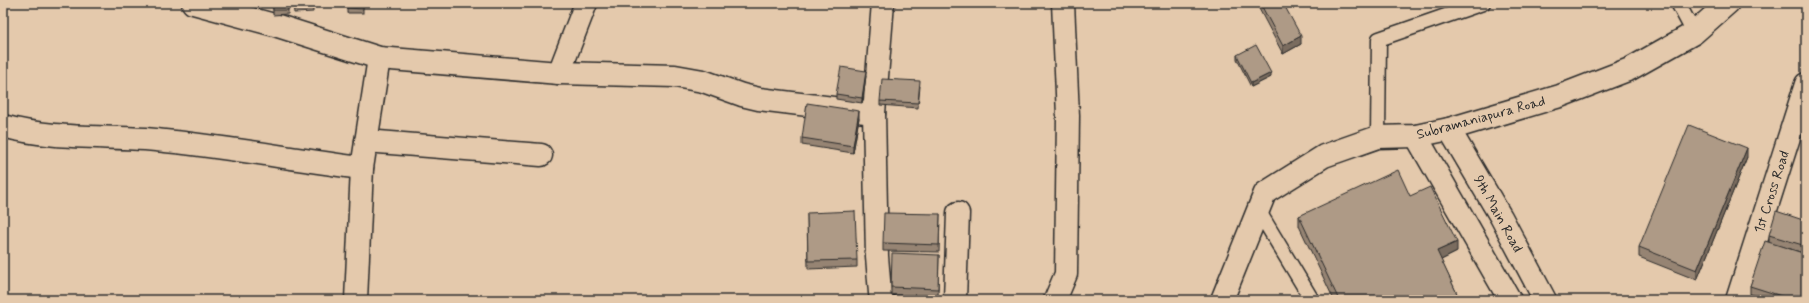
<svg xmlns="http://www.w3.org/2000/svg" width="1809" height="303" font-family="Mynerve,sans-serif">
  <rect width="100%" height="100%" fill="#e4c9ac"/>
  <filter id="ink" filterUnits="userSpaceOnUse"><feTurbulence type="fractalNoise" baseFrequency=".025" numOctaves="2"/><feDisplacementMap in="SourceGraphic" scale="8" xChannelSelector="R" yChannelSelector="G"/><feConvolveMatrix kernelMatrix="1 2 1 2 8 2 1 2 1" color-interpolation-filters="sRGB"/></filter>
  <g filter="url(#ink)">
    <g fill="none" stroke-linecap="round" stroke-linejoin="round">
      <defs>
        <g id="service">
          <polyline points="1678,3 1694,33"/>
          <polyline points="1378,137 1379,39 1483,3"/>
          <polyline points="1258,210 1312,300"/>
        </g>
        <g id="minor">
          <polyline points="193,3 278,26 379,58 559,73 675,76 703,81 742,95 759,99 874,113"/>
          <polyline points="883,3 874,113 877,256 880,293 883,300"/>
          <polyline points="559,73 586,3"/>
          <path d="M3,126C49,139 98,136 145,139C218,145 290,159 362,168"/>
          <polyline points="366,141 541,155"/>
          <polyline points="356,300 362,168 379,58"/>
          <polyline points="955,300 958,213"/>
          <polyline points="1055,300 1066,274 1068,116 1063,3"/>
          <polyline points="1737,300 1806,84"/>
        </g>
        <g id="secondary">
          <polyline points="1449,129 1501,217 1545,300"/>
          <polyline points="1416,136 1510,300"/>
          <polyline points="1222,300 1265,193 1324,156 1378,137 1416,136 1449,129 1560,96 1630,69 1694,33 1728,3"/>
        </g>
      </defs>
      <use href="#service" stroke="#2b2b2b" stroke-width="17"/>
      <use href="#minor" stroke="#2b2b2b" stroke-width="25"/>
      <use href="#secondary" stroke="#2b2b2b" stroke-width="25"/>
      <use href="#service" stroke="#e4c9ac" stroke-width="14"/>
      <use href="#minor" stroke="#e4c9ac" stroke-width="22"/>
      <use href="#secondary" stroke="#e4c9ac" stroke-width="22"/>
    </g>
    <g fill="#968473" stroke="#2b2b2b">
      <polygon points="273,3 288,3 288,14 273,15"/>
      <polygon points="293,3 313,3 313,12 294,13"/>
      <rect x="347" y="3" width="16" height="10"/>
      <polygon points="1256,3 1283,3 1301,44 1283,54"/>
      <polygon points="1237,55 1271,77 1251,87 1237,59"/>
      <polygon points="866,76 862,103 836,99 836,94"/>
      <polygon points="920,86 918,108 880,105 880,101"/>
      <polygon points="859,118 853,153 802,145 802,138"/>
      <polygon points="1747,157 1697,280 1639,257 1639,247"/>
      <polygon points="1410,196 1457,252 1441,260 1460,300 1334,300 1299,226 1299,216"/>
      <polygon points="807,213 857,260 857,267 808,269"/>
      <polygon points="940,214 939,252 883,251 883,243"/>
      <polygon points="1806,221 1806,254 1782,246 1806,300 1770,300 1750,294 1750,286 1769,242 1769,235"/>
      <polygon points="939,255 938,297 891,295 891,287"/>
    </g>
    <g fill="#7a6c5e" stroke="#2b2b2b">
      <polygon points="1301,36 1301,44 1283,54 1283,46"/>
      <polygon points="866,71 866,76 862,103 862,98"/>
      <polygon points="1271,73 1271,77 1251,87 1251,83"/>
      <polygon points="859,111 859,118 853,153 853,146"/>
      <polygon points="1747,148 1747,157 1697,280 1697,270"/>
      <polygon points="1457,242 1457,252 1437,262 1437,251"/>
    </g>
    <g fill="#ae9a86" stroke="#2b2b2b">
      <rect x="273" y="3" width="15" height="7"/>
      <polygon points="294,3 313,3 313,8 294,9"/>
      <polygon points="347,3 363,3 363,9 347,8"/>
      <polygon points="1260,3 1283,3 1301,36 1283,46"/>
      <polygon points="1256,45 1271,73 1251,83 1237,55"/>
      <polygon points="841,67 866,71 862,98 836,94"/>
      <polygon points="882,79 920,81 918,103 880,101"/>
      <polygon points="807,103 859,111 853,146 802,138"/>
      <polygon points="1689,125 1747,148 1697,270 1639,247"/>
      <polygon points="1398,170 1410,196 1430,187 1457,242 1437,251 1460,300 1339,300 1299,216"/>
      <polygon points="855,211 857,260 808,261 807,213"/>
      <polygon points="1776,211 1806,221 1806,246 1769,235"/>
      <polygon points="884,213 940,214 939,245 883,243"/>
      <polygon points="1765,241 1806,254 1806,300 1794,300 1750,286"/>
      <polygon points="892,253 939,255 938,289 891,287"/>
    </g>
  </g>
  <g text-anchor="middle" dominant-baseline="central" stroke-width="4" stroke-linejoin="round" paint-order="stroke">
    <g font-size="14" fill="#2b2b2b" stroke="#e4c9ac">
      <text transform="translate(1481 118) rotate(-15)">Subramaniapura Road</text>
      <text transform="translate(1772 192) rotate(-72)">1st Cross Road</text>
      <text transform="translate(1498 214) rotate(61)">9th Main Road</text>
    </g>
  </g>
  <rect width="1809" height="303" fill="none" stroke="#e4c9ac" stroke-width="16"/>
  <rect x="8" y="8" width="1793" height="287" fill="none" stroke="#2b2b2b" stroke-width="1.5" filter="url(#ink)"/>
</svg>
